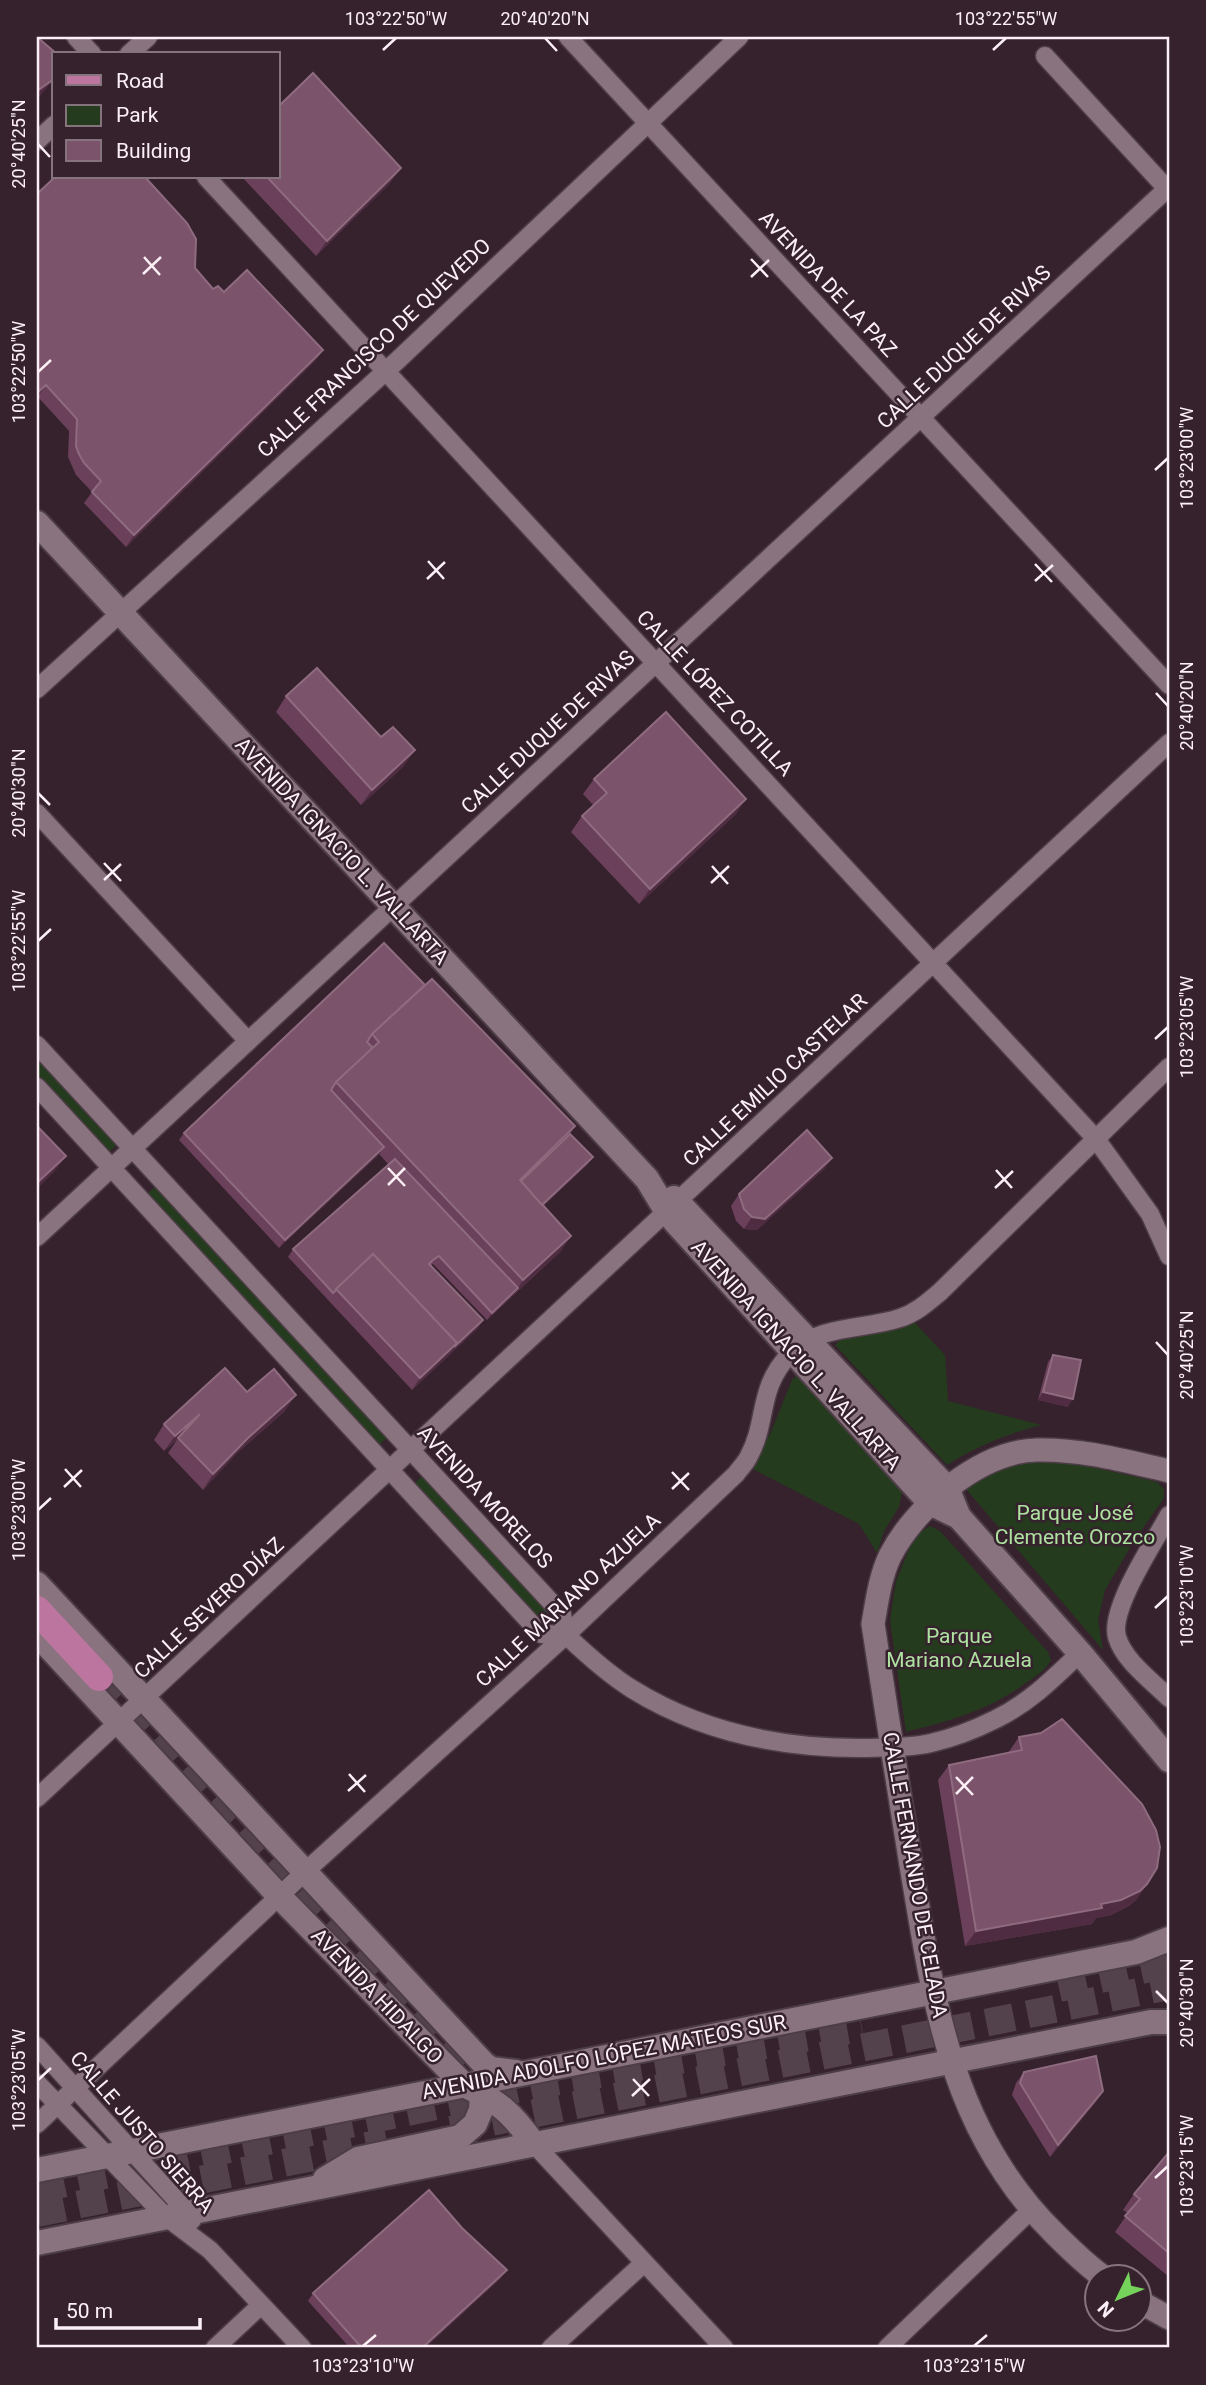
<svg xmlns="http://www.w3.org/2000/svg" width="1206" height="2385" font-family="Roboto,sans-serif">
  <rect width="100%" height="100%" fill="#35222d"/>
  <g fill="#243c1d">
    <polygon points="37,1051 121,1141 109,1152 37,1076"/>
    <polygon points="158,1184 390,1435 379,1445 146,1195"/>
    <path d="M915,1323L945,1355L948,1401L1041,1425C1007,1434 977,1446 947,1465L835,1345L844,1336Z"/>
    <polygon points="797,1375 902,1492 899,1507 884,1531 877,1553 859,1524 751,1468 771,1432 792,1380"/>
    <path d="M1031,1460H1061L1157,1482L1164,1489V1498L1134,1541L1105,1590L1098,1620L1103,1650L966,1489C986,1473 1006,1466 1031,1460Z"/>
    <polygon points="423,1475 549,1609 540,1618 414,1484"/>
    <path d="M930,1526L940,1531L1048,1652L1051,1660C1046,1670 1036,1676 1027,1682C991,1710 949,1721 906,1732L890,1620L896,1581L910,1547L921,1532Z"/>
  </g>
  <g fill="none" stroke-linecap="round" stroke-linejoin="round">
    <g stroke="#53414b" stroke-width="28" stroke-dasharray="28 14" stroke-linecap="butt">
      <polyline points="99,1677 471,2071 496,2085 504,2084"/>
      <polyline points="1059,1988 1169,1964"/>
      <polyline points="451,2130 1169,1986"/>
      <polyline points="37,2189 542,2084 862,2028"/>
      <polyline points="37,2213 387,2142"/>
    </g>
    <defs>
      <g id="minor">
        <polyline points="76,37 92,54"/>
        <polyline points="568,37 1169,685"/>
        <polyline points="129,54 148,37"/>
        <polyline points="1045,56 1169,191"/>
        <polyline points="37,141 54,125"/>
        <polyline points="206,177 1096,1139 1150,1214 1169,1256"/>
        <polyline points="37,689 399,359 739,37"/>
        <polyline points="37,813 248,1041"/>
        <polyline points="37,1045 562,1614 566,1635"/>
        <polyline points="37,1087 541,1634 566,1635"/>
        <polyline points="37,1237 1169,187"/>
        <path d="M1169,1515C1155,1541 1109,1609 1117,1637C1124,1661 1152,1681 1169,1698"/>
        <path d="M566,1635C587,1655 608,1674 632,1689C703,1733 785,1749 867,1748C888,1747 911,1748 931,1743C953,1738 976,1729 996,1719C1029,1703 1054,1678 1080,1653"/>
        <polyline points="37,1798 1169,743"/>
        <polyline points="37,2046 187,2212 192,2220"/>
        <polyline points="37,2083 165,2216 210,2250 302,2348"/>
        <path d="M37,2124L308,1869L566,1635L736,1474C740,1468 746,1463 749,1456C768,1421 757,1388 790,1354C819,1324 864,1330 900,1318C916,1313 928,1302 940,1292L1169,1067"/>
        <polyline points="534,2144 724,2348"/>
        <polyline points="215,2348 261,2305"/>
        <polyline points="551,2348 644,2263"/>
        <polyline points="887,2348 1031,2210"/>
      </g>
      <g id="tertiary">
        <path d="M1102,2276C1085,2264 1070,2249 1055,2234C951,2132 934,2003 911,1865C898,1785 885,1704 873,1624C877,1601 880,1577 890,1556C915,1507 980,1451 1037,1450C1082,1449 1125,1461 1169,1471"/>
        <polyline points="1140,2302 1169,2318"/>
      </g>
      <g id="secondary">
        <polyline points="37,523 647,1179 667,1212 677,1224 930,1503 959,1517"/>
        <polyline points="674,1198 947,1488 959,1517 1080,1653 1169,1760"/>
        <polyline points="37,1584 484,2064 491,2069 516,2072"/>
        <path d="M37,1634L279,1896L464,2085C499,2102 511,2112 534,2144"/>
        <polyline points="37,2170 1136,1952 1169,1939"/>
        <polyline points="325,2179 358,2159 460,2137 475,2124 481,2110 482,2094"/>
        <polyline points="37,2243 1151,2022 1169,2022"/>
      </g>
      <polyline id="primary" points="37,1610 99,1677"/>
    </defs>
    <use href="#minor" stroke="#4d3d46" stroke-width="21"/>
    <use href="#tertiary" stroke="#4d3d46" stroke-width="26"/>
    <use href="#secondary" stroke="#4d3d46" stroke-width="28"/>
    <use href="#primary" stroke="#4d3d46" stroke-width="32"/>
    <use href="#minor" stroke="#89737f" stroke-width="18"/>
    <use href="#tertiary" stroke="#89737f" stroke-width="23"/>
    <use href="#secondary" stroke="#89737f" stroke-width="24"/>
    <use href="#primary" stroke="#bb759f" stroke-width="28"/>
  </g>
  <g fill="#6b405a">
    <polygon points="401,168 390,183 316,256 242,177 278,177"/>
    <polygon points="37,194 195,268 213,289 224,292 323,350 315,361 126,547 84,503 92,492 76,475 68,457 69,431 38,397"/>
    <polygon points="286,696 404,766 361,805 276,712"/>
    <polygon points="594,779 736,814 639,904 571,832 582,816 594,806 583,794"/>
    <polygon points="425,985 575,1126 570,1134 587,1165 543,1206 571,1236 560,1252 487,1320 433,1264 431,1266 483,1320 478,1328 412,1390 288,1257 293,1249 388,1164 379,1154 279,1248 179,1140 184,1133"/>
    <polygon points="832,1158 824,1169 757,1230 744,1229 736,1221 731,1206 739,1194"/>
    <polygon points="1053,1355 1068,1407 1038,1400 1048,1362"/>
    <polygon points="247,1392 285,1411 237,1453 203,1490 168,1453 177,1440 164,1451 154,1440 164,1424"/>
    <polygon points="1019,1737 1147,1884 1136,1900 1129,1906 1111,1915 1096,1918 1092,1924 965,1946 938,1780 949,1765 1008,1753"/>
    <polygon points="1024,2072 1103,2091 1095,2103 1050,2157 1012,2095 1016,2083"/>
    <polygon points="1169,2152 1169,2277 1115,2232 1128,2213 1123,2210 1134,2194"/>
    <polygon points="501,2278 425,2348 350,2348 308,2301 313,2293"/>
  </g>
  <g fill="#4f2c41">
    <polygon points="54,77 54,79 40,96 37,99 37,91"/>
    <polygon points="401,168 390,183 316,256 327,241"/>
    <polygon points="323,350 315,361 126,547 134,535"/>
    <polygon points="46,385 37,398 37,393"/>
    <polygon points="415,750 404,766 361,805 372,790"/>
    <polygon points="746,799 736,814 639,904 650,889"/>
    <polygon points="575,1126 564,1142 516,1189 520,1180"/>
    <polygon points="384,1147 379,1155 279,1248 285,1240"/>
    <polygon points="66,1156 55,1171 37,1189 37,1183"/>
    <polygon points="593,1157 587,1165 530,1219 535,1211"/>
    <polygon points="832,1158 824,1169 757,1230 744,1229 752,1217"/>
    <polygon points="571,1236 560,1252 487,1320 492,1313 518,1288 523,1280"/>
    <polygon points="483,1320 478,1328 412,1390 420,1378 457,1343"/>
    <polygon points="1043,1392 1073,1399 1068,1407 1038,1400"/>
    <polygon points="296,1395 285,1411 237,1453 203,1490 213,1474 248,1438"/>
    <polygon points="200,1414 177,1440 164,1451 175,1436"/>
    <polygon points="1147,1884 1136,1900 1129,1906 1111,1915 1096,1918 1092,1924 965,1946 976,1931 1101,1904"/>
    <polygon points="1103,2091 1095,2103 1050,2157 1058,2145"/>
    <polygon points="507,2270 501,2278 425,2348 422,2348"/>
  </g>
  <g fill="#7b536b" stroke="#8f6b80" stroke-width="2">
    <polygon points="37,37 57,54 54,54 54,77 51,81 37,91"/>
    <polygon points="313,73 401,168 327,241 267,177 278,177 278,107"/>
    <polygon points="55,177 145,177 187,223 196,239 195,268 213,289 218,286 224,292 247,270 323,350 134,535 92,492 101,481 84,463 79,454 76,446 77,419 46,385 37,393 37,194"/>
    <polygon points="317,668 381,737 393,727 415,750 372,790 286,696"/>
    <polygon points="666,712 746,799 650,889 582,816 607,793 594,779"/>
    <polygon points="384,943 425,985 372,1034 367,1042 373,1048 336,1082 331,1090 384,1147 285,1240 184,1133"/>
    <polygon points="432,979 575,1126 520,1180 571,1236 523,1280 336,1082 379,1042 372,1034"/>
    <polygon points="37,1126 66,1156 37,1183"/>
    <polygon points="807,1130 832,1158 765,1219 752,1217 744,1209 739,1194"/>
    <polygon points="570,1134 593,1157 542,1205 521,1181"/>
    <polygon points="395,1159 518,1288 492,1313 439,1256 433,1260 429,1264 483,1320 454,1347 457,1343 373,1254 333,1293 293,1249"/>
    <polygon points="373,1254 457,1343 420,1378 336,1289"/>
    <polygon points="1053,1355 1081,1360 1073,1399 1043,1392"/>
    <polygon points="225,1368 247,1392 274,1369 296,1395 248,1438 213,1474 178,1438 200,1414 175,1436 164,1424"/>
    <polygon points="1062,1719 1142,1804 1156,1830 1160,1847 1157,1868 1147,1884 1140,1891 1121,1900 1101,1904 1102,1908 976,1931 949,1765 1022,1750 1019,1737 1041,1733"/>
    <polygon points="1096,2056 1103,2091 1058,2145 1020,2083 1024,2072"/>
    <polygon points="1169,2152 1169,2253 1125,2216 1140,2199 1134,2194"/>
    <polygon points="429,2190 462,2228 507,2270 422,2348 362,2348 313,2293"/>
  </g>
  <path fill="none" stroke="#fceff6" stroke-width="2.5" d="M545,38L557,51M383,50L396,38M993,50L1006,38M38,144L50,157M144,257L160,275M751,259L768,277M143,274L161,257M751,277L769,260M38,372L51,360M1155,470L1168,458M428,561L444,579M1035,564L1052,582M427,579L445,562M1035,581L1053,565M1156,693L1168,706M38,793L50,805M104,863L121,881M712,866L728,884M104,880L121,864M711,883L729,866M38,941L51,929M1155,1039L1168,1027M388,1168L405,1186M996,1170L1012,1188M388,1185L405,1168M995,1188L1013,1171M1156,1342L1168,1355M65,1469L81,1487M672,1472L689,1490M64,1487L82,1470M672,1489L689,1473M38,1510L51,1498M1155,1608L1168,1596M349,1774L365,1792M956,1777L973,1795M348,1791L366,1775M956,1794L973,1777M1156,1991L1168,2003M633,2079L649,2096M38,2080L51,2068M632,2096L650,2079M1155,2178L1168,2166M363,2346L376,2335M974,2346L987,2335"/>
  <g text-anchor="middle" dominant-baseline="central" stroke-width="5" stroke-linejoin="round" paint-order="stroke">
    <g font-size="21" fill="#fceff6" stroke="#35222d">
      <text transform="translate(828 284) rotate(47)">AVENIDA DE LA PAZ</text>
      <text transform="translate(964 347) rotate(-43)">CALLE DUQUE DE RIVAS</text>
      <text transform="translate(374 348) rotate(-43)">CALLE FRANCISCO DE QUEVEDO</text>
      <text transform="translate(715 693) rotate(47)">CALLE LÓPEZ COTILLA</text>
      <text transform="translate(548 732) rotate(-43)">CALLE DUQUE DE RIVAS</text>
      <text transform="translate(342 851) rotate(47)">AVENIDA IGNACIO L. VALLARTA</text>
      <text transform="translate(775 1080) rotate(-43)">CALLE EMILIO CASTELAR</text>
      <text transform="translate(796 1355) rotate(48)">AVENIDA IGNACIO L. VALLARTA</text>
      <text transform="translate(485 1497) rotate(47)">AVENIDA MORELOS</text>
      <text transform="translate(568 1600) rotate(-43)">CALLE MARIANO AZUELA</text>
      <text transform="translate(209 1608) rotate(-43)">CALLE SEVERO DÍAZ</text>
      <text transform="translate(915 1875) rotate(80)">CALLE FERNANDO DE CELADA</text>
      <text transform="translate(377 1996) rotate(46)">AVENIDA HIDALGO</text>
      <text transform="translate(604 2057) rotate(-11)">AVENIDA ADOLFO LÓPEZ MATEOS SUR</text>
      <text transform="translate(142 2132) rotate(49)">CALLE JUSTO SIERRA</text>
    </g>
    <g font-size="21" fill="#aee2a0" stroke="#35222d">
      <text x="1075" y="1513">Parque José<tspan x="1075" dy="24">Clemente Orozco</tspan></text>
      <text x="959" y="1636">Parque<tspan x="959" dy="24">Mariano Azuela</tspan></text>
    </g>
  </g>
  <rect width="1206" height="2385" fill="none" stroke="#35222d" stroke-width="77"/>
  <rect x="52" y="52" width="228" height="126" fill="#35222d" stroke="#85747d" stroke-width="2"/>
  <rect x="66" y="75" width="35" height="10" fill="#bb759f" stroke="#85747d" stroke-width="2"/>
  <text x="116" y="88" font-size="21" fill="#fceff6">Road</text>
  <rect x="66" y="105" width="35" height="21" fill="#243c1d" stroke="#85747d" stroke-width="2"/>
  <text x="116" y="122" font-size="21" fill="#fceff6">Park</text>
  <rect x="66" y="140" width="35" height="21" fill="#7b536b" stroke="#85747d" stroke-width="2"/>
  <text x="116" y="158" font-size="21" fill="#fceff6">Building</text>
  <g transform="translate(1118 2298) rotate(227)"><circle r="33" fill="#35222d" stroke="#85747d" stroke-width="2"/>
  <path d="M0-5L12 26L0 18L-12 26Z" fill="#75d25a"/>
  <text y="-10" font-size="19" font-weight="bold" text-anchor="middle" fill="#fceff6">N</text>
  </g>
  <path d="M56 2318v10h144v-10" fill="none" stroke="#fceff6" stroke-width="3.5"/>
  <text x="66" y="2318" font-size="21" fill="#fceff6" stroke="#35222d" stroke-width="5" paint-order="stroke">50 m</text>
  <rect x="38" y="38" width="1130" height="2308" fill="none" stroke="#fceff6" stroke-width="2.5"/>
  <g font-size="18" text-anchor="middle" fill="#fceff6">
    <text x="396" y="25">103°22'50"W</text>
    <text x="545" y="25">20°40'20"N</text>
    <text x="1006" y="25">103°22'55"W</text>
    <text transform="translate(19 144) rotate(-90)" y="6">20°40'25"N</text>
    <text transform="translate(19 372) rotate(-90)" y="6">103°22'50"W</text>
    <text transform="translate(1187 458) rotate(-90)" y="6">103°23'00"W</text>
    <text transform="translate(1187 706) rotate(-90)" y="6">20°40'20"N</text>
    <text transform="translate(19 793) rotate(-90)" y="6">20°40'30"N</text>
    <text transform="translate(19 941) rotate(-90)" y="6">103°22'55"W</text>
    <text transform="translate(1187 1027) rotate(-90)" y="6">103°23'05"W</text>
    <text transform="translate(1187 1355) rotate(-90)" y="6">20°40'25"N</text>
    <text transform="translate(19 1510) rotate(-90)" y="6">103°23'00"W</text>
    <text transform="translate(1187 1596) rotate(-90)" y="6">103°23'10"W</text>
    <text transform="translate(1187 2003) rotate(-90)" y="6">20°40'30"N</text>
    <text transform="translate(19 2080) rotate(-90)" y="6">103°23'05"W</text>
    <text transform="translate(1187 2166) rotate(-90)" y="6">103°23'15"W</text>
    <text x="363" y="2372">103°23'10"W</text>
    <text x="974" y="2372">103°23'15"W</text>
  </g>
</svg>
